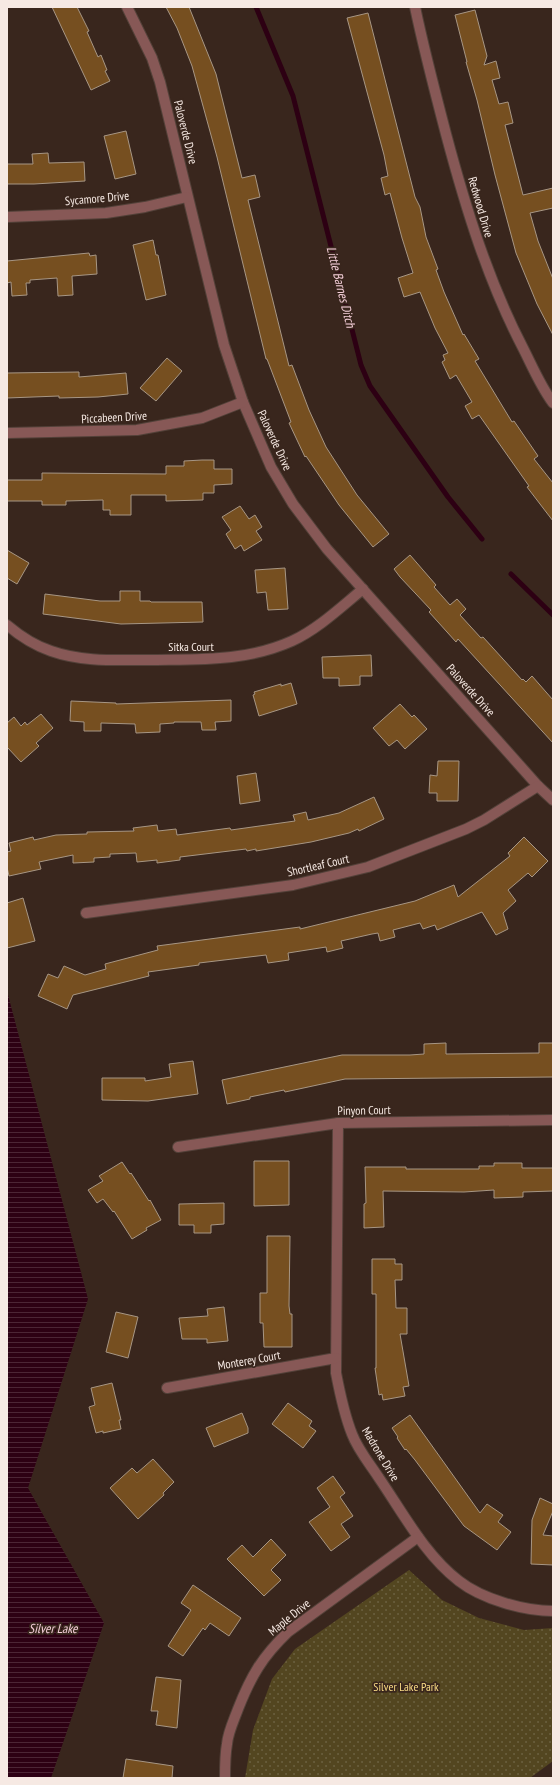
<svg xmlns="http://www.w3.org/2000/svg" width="560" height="1785" font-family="'PT Sans Narrow',sans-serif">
  <defs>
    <pattern id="green-dots" width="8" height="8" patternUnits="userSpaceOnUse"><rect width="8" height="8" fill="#534620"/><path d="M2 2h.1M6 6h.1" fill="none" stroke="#6c6140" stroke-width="1.8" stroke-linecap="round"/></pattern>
    <pattern id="water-rules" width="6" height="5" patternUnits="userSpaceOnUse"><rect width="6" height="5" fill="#2d0013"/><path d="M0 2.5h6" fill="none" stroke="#4c2535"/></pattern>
  </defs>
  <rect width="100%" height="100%" fill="#39261d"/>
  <polygon fill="url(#green-dots)" points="409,1570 442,1600 479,1618 524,1630 553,1628 553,1761 530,1778 245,1778 253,1730 272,1679 295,1649"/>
  <polygon fill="url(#water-rules)" points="7,991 88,1299 28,1488 104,1623 51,1778 7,1778"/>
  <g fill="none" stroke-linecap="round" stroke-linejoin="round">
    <g stroke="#2d0013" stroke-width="5">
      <polyline points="256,7 293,96 361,365 370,386 448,497 482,539"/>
      <polyline points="511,574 553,615"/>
    </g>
  </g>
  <g fill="#764f20" stroke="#a79684">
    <polygon points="52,7 77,7 89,31 87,32 98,57 101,55 107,70 105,71 110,81 91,90"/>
    <polygon points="166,7 189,7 216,74 242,178 255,175 260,197 248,200 289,366 292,365 309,410 326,447 357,495 389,534 373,547 339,505 306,456 305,457 289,423 291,422 267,359 266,359 217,157 192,66 177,28"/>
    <polygon points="475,10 487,56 484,65 496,61 500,78 492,80 499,104 508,102 513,123 505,125 523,195 553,188 553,208 530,213 538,241 553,279 553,335 537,304 516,253 495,175 477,100 466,62 467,62 455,15"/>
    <polygon points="368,13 415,197 420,207 426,237 438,269 436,270 444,292 463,335 464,334 479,359 475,361 512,422 514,421 538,456 534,459 553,483 553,521 527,487 529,486 479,415 472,419 465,406 472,402 456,375 450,379 442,362 445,360 443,355 448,353 435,328 420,292 404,297 398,278 413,273 402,238 390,193 385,195 381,178 388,176 384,155 347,18"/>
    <polygon points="126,131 136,174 115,179 104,136"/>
    <polygon points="48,153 49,163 84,162 85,181 34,184 7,184 7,164 33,164 32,154"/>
    <polygon points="153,240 156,255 158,255 166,295 146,300 133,245"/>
    <polygon points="89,253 90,256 96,255 97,274 72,276 73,295 58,296 57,278 30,280 30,283 26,283 27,295 12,296 11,282 7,283 7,261"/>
    <polygon points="167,358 182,371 156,401 140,388"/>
    <polygon points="79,372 79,377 126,373 128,394 98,397 59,398 59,396 7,398 7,373"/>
    <polygon points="202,460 214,460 214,469 232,469 232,484 214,485 214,493 203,493 203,500 166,501 166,495 131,495 131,515 110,515 110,510 103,510 103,500 66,501 66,505 42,505 42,501 7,501 7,480 42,480 42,473 166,474 166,466 184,466 184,461"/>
    <polygon points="240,506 249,519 255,515 262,527 256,531 262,540 244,551 241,545 235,549 226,534 231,530 222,517"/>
    <polygon points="7,550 29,563 17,584 7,578"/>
    <polygon points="410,555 436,585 434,587 450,605 457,599 466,609 460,615 481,638 483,637 522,680 523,679 526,682 532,676 553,700 553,743 458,639 456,642 429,612 431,610 400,577 394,569"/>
    <polygon points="285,568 288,609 268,610 266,592 257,593 255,570"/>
    <polygon points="120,591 140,591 140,601 150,601 151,602 202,602 203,622 121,624 43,614 45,594 100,601 120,601"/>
    <polygon points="371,655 372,676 360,676 360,685 339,686 339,678 323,678 322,657"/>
    <polygon points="291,683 297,704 259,716 253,695 255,694 254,692 281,684 281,686"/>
    <polygon points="231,700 231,721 215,722 216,730 202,730 201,722 174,722 174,723 160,724 160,732 136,733 135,724 101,723 101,731 84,731 84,722 70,721 71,701 116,703 116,704"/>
    <polygon points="400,704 412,717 414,715 427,729 405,749 397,740 389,746 373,728"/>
    <polygon points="41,714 53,728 36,743 39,746 21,762 7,747 7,723 14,717 21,726 25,722 27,725"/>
    <polygon points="438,761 459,761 458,801 437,801 437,793 429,793 430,775 437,776"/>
    <polygon points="256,773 260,801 240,804 237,776"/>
    <polygon points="374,797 384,819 359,831 358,829 349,833 311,842 256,851 256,849 247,851 246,849 180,857 180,860 157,863 157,860 137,862 136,853 110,854 110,857 94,858 94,862 73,863 73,855 39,862 41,869 9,876 7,867 7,852 11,851 9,843 33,837 34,840 56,835 87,834 87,832 134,831 133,828 157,825 158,831 176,829 177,835 230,828 231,830 295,821 293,815 306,812 308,820 339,813"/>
    <polygon points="524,837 548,861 532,877 528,873 508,890 516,901 503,913 508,929 496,935 482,912 437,930 435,925 423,929 420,923 393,930 395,937 380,941 378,933 372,934 341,941 343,948 327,952 326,947 288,953 289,960 268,963 266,955 199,963 199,965 148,972 149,976 73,995 67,1009 38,996 48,974 58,978 64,966 85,975 106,969 105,964 158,950 157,946 300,927 300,929 415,901 454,885 458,897 510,856 508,853"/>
    <polygon points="23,898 35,941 7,948 7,903"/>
    <polygon points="446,1043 446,1054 539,1053 539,1043 553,1043 553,1077 345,1079 285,1092 284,1090 250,1097 250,1099 227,1104 222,1080 342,1055 410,1055 424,1054 424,1044"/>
    <polygon points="193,1061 198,1094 148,1101 102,1100 102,1078 145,1078 145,1081 171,1077 169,1064"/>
    <polygon points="254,1161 289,1161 289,1205 254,1206"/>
    <polygon points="122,1162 130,1174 131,1173 149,1201 150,1200 161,1220 146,1228 147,1230 132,1239 114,1211 113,1212 103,1199 97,1203 88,1190 103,1181 99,1176"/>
    <polygon points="494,1163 522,1163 522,1168 553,1168 553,1191 523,1192 523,1197 494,1198 494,1190 464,1192 383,1191 384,1227 364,1228 364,1204 366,1203 365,1167 406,1167 406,1169 479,1169 479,1166 494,1166"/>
    <polygon points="224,1203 224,1224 211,1225 211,1233 194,1233 194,1225 179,1225 179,1204"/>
    <polygon points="267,1236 290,1236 289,1306 290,1314 292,1314 292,1347 264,1347 263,1323 260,1323 260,1293 267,1293"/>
    <polygon points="372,1259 395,1259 395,1264 402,1264 402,1280 395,1280 396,1308 407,1308 407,1334 400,1334 409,1386 403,1387 405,1396 383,1400 382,1394 379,1395 375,1368 376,1368 376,1294 372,1294"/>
    <polygon points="224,1307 228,1341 207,1343 207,1339 182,1339 179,1318 208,1316 207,1309"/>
    <polygon points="116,1312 138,1317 128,1358 106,1352"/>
    <polygon points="112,1383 121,1420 119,1420 121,1429 103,1433 103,1431 96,1433 89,1407 95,1405 91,1388"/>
    <polygon points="288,1403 312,1421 309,1426 316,1431 303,1448 272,1424"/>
    <polygon points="242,1413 248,1428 248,1433 214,1447 206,1428"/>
    <polygon points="410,1415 480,1513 487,1504 503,1515 498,1522 511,1532 497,1550 464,1526 415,1460 406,1449 405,1450 397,1438 398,1437 392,1428"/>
    <polygon points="153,1459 174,1482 163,1493 164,1495 138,1519 110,1488 132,1468 137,1473"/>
    <polygon points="333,1476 345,1493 340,1497 353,1516 341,1524 350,1537 331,1551 309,1522 330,1507 317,1488"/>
    <polygon points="540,1498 553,1504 553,1511 543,1535 553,1536 553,1565 531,1564 532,1520"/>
    <polygon points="271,1539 286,1555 271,1570 281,1580 264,1596 227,1559 242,1545 253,1557"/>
    <polygon points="193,1585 241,1618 229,1636 210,1623 205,1630 203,1628 183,1656 168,1646 191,1610 181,1603"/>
    <polygon points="156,1677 181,1680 177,1728 156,1725 158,1711 151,1711"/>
    <polygon points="126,1759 173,1766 172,1778 123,1778"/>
  </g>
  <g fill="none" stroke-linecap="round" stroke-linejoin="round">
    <defs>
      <g id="street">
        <polyline points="127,7 152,58 160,82 224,345 243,402 271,467 293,504 327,549 538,786 553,800"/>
        <path d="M415,7C424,50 435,92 446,134C466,209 488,281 524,350C533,368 541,387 553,403"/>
        <polyline points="7,217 106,213 145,207 187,197"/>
        <polyline points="7,433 137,430 202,418 243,402"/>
        <path d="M7,625C20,636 36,646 51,651C82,662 116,660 148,660C198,659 245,662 292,641C318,629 341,607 363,589"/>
        <polyline points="86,913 293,885 368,867 466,829 484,820 538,786"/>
        <path d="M338,1123L336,1373C340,1394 344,1414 352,1434C358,1450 370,1464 379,1478C403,1513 425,1555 459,1581C482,1599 524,1611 553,1611"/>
        <polyline points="178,1147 338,1123 553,1120"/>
        <polyline points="167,1388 336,1358"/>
        <path d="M225,1778C225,1767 225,1755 227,1744C228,1732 234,1720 238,1709C251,1676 262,1657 288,1632L418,1537"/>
      </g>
    </defs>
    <use href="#street" stroke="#534139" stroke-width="12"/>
    <use href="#street" stroke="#875856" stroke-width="10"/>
  </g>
  <g text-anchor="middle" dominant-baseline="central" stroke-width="3.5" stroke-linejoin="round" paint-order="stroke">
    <g font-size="12" fill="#f6e9e3" stroke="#39261d">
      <text transform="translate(186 132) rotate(76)">Paloverde Drive</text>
      <text transform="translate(97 198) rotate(-5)">Sycamore Drive</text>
      <text transform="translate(481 207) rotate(74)">Redwood Drive</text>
      <text transform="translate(114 417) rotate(-3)">Piccabeen Drive</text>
      <text transform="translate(275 440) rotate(65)">Paloverde Drive</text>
      <text x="191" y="646">Sitka Court</text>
      <text transform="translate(471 690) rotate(48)">Paloverde Drive</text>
      <text transform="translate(318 865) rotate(-13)">Shortleaf Court</text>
      <text transform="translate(364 1110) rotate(-1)">Pinyon Court</text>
      <text transform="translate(249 1360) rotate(-10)">Monterey Court</text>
      <text transform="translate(381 1454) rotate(59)">Madrone Drive</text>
      <text transform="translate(289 1617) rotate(-39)">Maple Drive</text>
    </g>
    <g font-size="12" fill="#f8da84" stroke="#39261d">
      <text x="406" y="1686">Silver Lake Park</text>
    </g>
    <g font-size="13" font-style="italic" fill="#f4ced8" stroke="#39261d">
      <text transform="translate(341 287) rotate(76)">Little Barnes Ditch</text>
      <text x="53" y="1628">Silver Lake</text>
    </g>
  </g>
  <rect width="560" height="1785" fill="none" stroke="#f6e9e3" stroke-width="16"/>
</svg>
